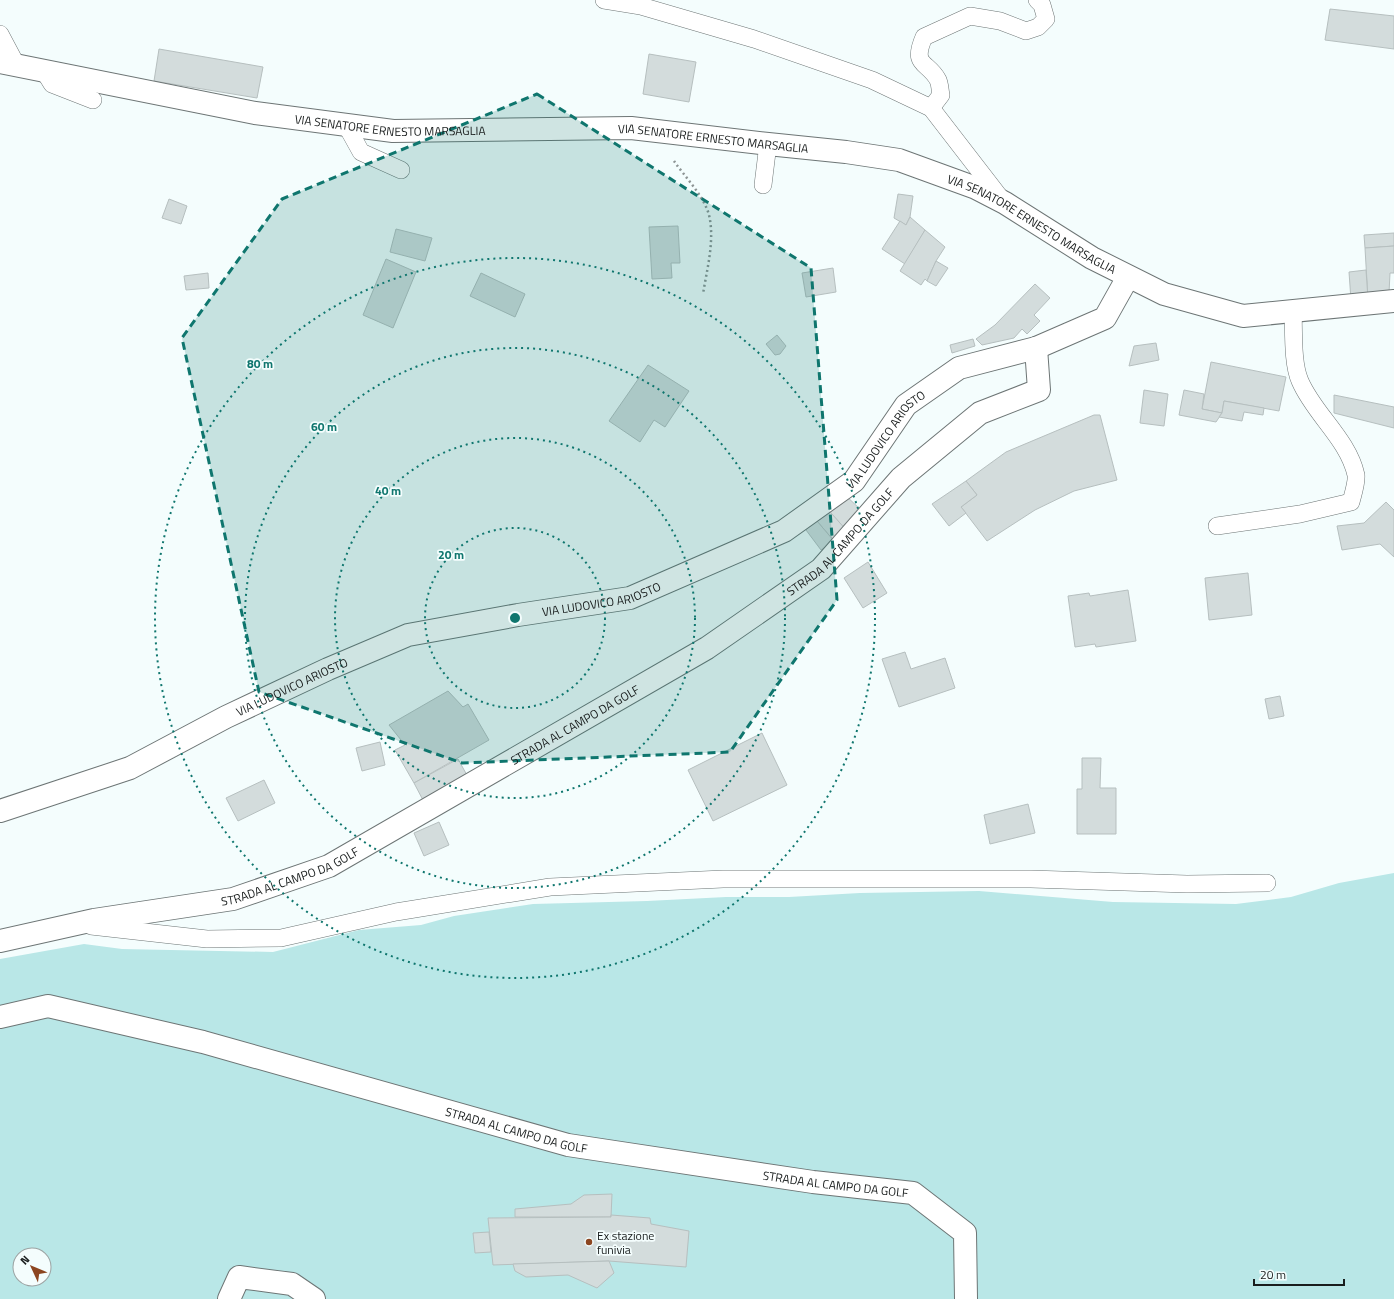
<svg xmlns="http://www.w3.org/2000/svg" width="1394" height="1299" font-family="'Titillium Web',sans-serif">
  <rect width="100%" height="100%" fill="#f4fdfd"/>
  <path fill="#b9e7e7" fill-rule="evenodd" d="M1394,873V1299H0V959L84,944L122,949L273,952L359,930L421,925L454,916L533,904L647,901L726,897H789L860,893L979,891L1113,902L1236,904L1291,897L1339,883ZM20,1255H44V1279H20Z"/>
  <g fill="#d3dcdc" stroke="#b6bfbf">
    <polygon points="1330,9 1394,16 1394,49 1325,40"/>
    <polygon points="159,49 263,67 257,98 154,81"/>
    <polygon points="649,54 696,62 689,102 643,94"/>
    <polygon points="898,194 913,196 910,217 906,225 894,218"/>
    <polygon points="169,199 187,206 181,224 162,218"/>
    <polygon points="910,217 925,230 905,264 882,249 900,221 906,225"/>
    <polygon points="678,226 680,263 671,263 672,278 652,279 649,227"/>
    <polygon points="396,229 432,238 425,261 390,252"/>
    <polygon points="925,230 945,247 936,261 927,281 925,279 921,285 900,271"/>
    <polygon points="1394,233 1394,246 1365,248 1364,235"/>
    <polygon points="1394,246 1394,273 1390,273 1389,293 1368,299 1365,248"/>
    <polygon points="386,259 416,272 393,328 363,315"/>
    <polygon points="936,261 948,268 936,286 927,281"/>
    <polygon points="833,268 836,292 806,297 802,273"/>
    <polygon points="1366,270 1368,299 1351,300 1349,272"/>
    <polygon points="208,273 209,288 186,290 184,276"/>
    <polygon points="481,273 525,294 515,317 470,296"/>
    <polygon points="1035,284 1050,298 1034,315 1040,321 1027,334 1022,329 1014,338 982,345 976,339 995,325"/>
    <polygon points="777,335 786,346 780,354 775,355 766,344"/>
    <polygon points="973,339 975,346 952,353 950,345"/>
    <polygon points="1156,343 1159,360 1129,366 1134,346"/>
    <polygon points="1211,362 1286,377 1279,411 1224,401 1222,413 1202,409"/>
    <polygon points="648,365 689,391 665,427 654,420 640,442 609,421"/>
    <polygon points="1144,390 1168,394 1164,426 1140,423"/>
    <polygon points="1184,390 1204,394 1202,409 1222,413 1216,422 1179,415"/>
    <polygon points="1334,395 1394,407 1394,428 1334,413"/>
    <polygon points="1224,401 1264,408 1263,415 1244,412 1242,421 1219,417 1222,413"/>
    <polygon points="1094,415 1100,415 1117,480 1074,491 1035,510 987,541 961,507 977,495 966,481 1006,452"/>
    <polygon points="966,481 977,495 961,507 966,513 949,526 932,504"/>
    <polygon points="842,492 862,511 847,531 824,505"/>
    <polygon points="1386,502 1394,510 1394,557 1380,544 1342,550 1337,526 1364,523"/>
    <polygon points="824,505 847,531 834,541 811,514"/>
    <polygon points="811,514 834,541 821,550 800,522"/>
    <polygon points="868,562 887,593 863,608 844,578"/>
    <polygon points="1248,573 1252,615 1209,620 1205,578"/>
    <polygon points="1128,590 1136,641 1096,647 1095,644 1075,647 1068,596 1089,593 1090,596"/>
    <polygon points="905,652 911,669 945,658 955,688 899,707 882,659"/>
    <polygon points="448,691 463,707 468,704 489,740 414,783 395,750 405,745 389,725"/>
    <polygon points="1280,696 1284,716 1269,719 1265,699"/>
    <polygon points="762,733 787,785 713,821 688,770"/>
    <polygon points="380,742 385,765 362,771 356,748"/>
    <polygon points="1082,758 1101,758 1100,788 1116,788 1116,834 1077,834 1077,789 1082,789"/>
    <polygon points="458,759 468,777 424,802 414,783"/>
    <polygon points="264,780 275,803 238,821 226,798"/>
    <polygon points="1028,804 1035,833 990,844 984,815"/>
    <polygon points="439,822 449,845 424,856 414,833"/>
    <polygon points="612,1194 611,1217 515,1217 515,1209 571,1204 584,1195"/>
    <polygon points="611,1215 650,1218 651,1224 689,1231 686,1267 609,1261 493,1265 488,1218 611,1217"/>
    <polygon points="489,1232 491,1252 475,1253 473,1233"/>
    <polygon points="609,1261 614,1273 597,1288 568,1275 526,1277 515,1271 513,1264"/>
  </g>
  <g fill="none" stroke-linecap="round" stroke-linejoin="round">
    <defs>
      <g id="service">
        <polyline points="604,0 641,6 754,39 872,80 931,108 1002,200"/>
        <polyline points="0,34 17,66"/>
        <polyline points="44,71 52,84 93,100"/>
        <path d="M931,108L941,95C940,91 940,84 938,80C928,61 911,67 924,37L970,16L1000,21L1026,31L1038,27L1046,19L1042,5L1037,0"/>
        <polyline points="346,125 361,152 401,170"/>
        <polyline points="763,185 768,144"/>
        <path d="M1217,526L1300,514L1351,502C1353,494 1357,482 1356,475C1348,439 1314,414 1300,381C1292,363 1294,330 1293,311"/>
        <polyline points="91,926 207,939 281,938 396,912 550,887 723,879 1031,879 1187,884 1267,883"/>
      </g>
      <g id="minor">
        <path id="s1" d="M0,941L94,920L233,899L329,866L707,648L821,569L901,478L980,413L1039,390L1036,348"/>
        <path id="s2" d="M0,1017L48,1006L203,1042L568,1145L813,1182L913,1193L965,1233L966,1299"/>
        <polyline points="229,1299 239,1277 292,1284 314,1299"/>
      </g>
      <g id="tertiary">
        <path id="s3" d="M0,62L255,113L393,131L631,128L768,144L846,152L899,160L976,188L1005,203L1092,258L1164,294L1243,316L1394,301"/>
        <path id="s4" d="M0,811L130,768L226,717L328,669L408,635L518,615L630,598L784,531L854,481L906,405L959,368L1036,348L1105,318L1128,277"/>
      </g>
    </defs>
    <use href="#service" stroke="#6d7575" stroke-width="18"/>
    <use href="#minor" stroke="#6d7575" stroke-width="24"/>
    <use href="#tertiary" stroke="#6d7575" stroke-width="24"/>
    <path stroke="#8d9494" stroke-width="2.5" stroke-dasharray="2 3" stroke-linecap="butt" d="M674,161C685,177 704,196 709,215C715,240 707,269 703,294"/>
    <use href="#service" stroke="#fff" stroke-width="17"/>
    <use href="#minor" stroke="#fff" stroke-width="22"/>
    <use href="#tertiary" stroke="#fff" stroke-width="22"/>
  </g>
  <path fill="#0f766e" fill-opacity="0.2" stroke="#0f766e" stroke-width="3" stroke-dasharray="8 5" stroke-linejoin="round" d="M537,94L811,268L837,600L730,752L462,763L259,692L182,338L282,199Z"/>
  <g fill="none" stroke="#0f766e" stroke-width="2" stroke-dasharray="2 4">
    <circle cx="515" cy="618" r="90"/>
    <circle cx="515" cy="618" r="180"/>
    <circle cx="515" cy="618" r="270"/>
    <circle cx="515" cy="618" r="360"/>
  </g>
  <circle fill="#8c4520" stroke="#f4fdfd" stroke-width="1.5" cx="589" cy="1242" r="4"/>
  <g text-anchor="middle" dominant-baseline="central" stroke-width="3.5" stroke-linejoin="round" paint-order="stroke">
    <g font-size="12" fill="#191d1d" stroke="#f4fdfd">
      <text stroke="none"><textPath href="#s3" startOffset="396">VIA SENATORE ERNESTO MARSAGLIA</textPath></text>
      <text stroke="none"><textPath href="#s3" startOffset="720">VIA SENATORE ERNESTO MARSAGLIA</textPath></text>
      <text stroke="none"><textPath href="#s3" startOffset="1055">VIA SENATORE ERNESTO MARSAGLIA</textPath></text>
      <text stroke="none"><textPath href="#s4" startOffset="977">VIA LUDOVICO ARIOSTO</textPath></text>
      <text stroke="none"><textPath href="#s1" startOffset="946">STRADA AL CAMPO DA GOLF</textPath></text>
      <text stroke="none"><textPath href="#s4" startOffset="642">VIA LUDOVICO ARIOSTO</textPath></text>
      <text stroke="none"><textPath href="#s4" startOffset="318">VIA LUDOVICO ARIOSTO</textPath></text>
      <text stroke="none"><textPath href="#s1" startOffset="622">STRADA AL CAMPO DA GOLF</textPath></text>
      <text stroke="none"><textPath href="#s1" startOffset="298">STRADA AL CAMPO DA GOLF</textPath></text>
      <text stroke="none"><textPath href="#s2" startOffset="534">STRADA AL CAMPO DA GOLF</textPath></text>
      <text stroke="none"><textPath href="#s2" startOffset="858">STRADA AL CAMPO DA GOLF</textPath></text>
    </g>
    <g font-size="12" fill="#191d1d" stroke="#f4fdfd" text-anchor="start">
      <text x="597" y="1235">Ex stazione<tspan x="597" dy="14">funivia</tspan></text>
    </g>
  </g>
  <circle cx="515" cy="618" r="6" fill="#0f766e" stroke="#f4fdfd" stroke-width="2"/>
  <g font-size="12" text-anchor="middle" font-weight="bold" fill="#0f766e" stroke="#f4fdfd" stroke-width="3.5" stroke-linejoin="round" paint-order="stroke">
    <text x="260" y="368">80 m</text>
    <text x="324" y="431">60 m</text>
    <text x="388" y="495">40 m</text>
    <text x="451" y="559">20 m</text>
  </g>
  <g transform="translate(32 1267) rotate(314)"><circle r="19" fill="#f4fdfd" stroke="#9ca3a3"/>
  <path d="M0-3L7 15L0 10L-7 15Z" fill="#8c4520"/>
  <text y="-6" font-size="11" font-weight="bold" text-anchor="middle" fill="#191d1d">N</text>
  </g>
  <path d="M1254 1279v6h90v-6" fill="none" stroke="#191d1d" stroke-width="2"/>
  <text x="1260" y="1279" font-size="12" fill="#191d1d" stroke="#f4fdfd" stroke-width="3" paint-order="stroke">20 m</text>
</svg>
